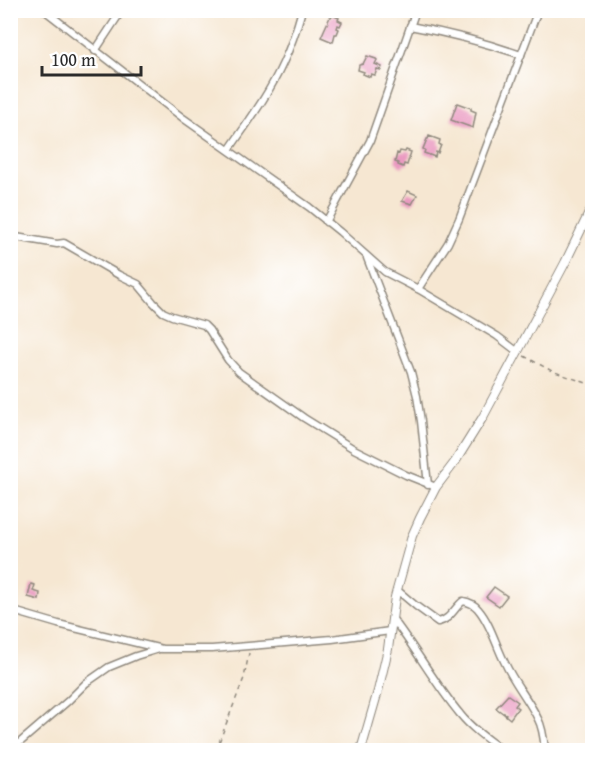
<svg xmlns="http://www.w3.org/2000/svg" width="603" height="761" font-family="'Gentium Book Plus',serif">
  <rect width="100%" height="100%" fill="#fff"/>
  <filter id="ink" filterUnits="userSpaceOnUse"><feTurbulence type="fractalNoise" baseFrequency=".0167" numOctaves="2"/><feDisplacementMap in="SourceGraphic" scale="12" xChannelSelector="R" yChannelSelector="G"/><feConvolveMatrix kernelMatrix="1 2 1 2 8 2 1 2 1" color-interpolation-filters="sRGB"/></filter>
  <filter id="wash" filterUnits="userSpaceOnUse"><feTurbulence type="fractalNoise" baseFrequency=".008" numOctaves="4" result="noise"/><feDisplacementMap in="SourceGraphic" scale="24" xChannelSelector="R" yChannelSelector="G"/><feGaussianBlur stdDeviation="1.35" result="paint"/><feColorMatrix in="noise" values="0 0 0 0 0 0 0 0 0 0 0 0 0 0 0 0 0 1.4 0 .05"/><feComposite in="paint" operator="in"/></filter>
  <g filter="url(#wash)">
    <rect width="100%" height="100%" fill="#f6e7d2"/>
    <g id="blocks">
      <g fill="#ea9ac1">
        <polygon points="332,15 339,18 338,20 342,22 340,26 338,25 337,28 339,29 337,34 335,34 333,42 321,37 330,17 331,17"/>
        <polygon points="367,56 376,59 377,60 375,64 382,67 381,70 377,69 375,75 371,74 370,77 363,74 364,72 358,70 359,65 363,64"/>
        <polygon points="457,103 471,108 471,110 476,112 473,128 451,120"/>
        <polygon points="429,136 440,140 439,144 441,145 438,153 436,152 435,157 424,153 425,150 423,149 427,139 428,139"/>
        <polygon points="406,150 411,152 407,165 404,164 403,167 398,165 398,163 395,162 397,153 399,154 400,151 405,152"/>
        <polygon points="408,191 417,195 412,204 402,201"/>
        <polygon points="31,584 35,585 33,591 40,593 39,600 28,597"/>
        <polygon points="494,587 507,596 499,606 486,597"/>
        <polygon points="508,695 518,702 515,706 518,708 510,719 505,715 506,714 504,713 504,714 496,708"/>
      </g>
    </g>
  </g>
  <g filter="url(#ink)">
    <use href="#blocks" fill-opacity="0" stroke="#90897e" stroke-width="1.5"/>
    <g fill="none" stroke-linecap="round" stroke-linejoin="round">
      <defs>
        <g id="minor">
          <polyline points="44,10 183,118 309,207 340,232 385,272 418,289 497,336 518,352"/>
          <path d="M410,26C448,33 484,42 521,55"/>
          <polyline points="95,51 122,10"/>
          <path d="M229,150C248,122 269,94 283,63C291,46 297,28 302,10"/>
          <polyline points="326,222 370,141 416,10"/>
          <polyline points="10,236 57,244 64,243 119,275 138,284 153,302 163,312 172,316 204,325 209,330 228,360 239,372 304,418 354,449 406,475 436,487"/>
          <polyline points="367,258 411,372 417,396 421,421 428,485"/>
          <polyline points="418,289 448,243 459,219 538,10"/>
          <path d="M397,590L416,606L438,622C450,620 454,608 463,601C469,602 474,604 478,609C491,624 496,646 505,663C514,683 529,700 538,719C543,728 544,740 545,750"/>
          <polyline points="10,610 58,624 162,649 212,649 285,643 332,639 390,631"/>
          <path d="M392,618C416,649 435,684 460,714C471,728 488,740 502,750"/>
          <polyline points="11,750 68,701 86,683 109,667 136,656 159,649"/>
        </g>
        <polyline id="tertiary" points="361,750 378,691 388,649 395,597 412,536 420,518 436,487 455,462 483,417 565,263 592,207"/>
      </defs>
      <use href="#minor" stroke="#90897e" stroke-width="9"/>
      <use href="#tertiary" stroke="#90897e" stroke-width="10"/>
      <g stroke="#90897e" stroke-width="1.5" stroke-dasharray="4.5 4.5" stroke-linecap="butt">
        <polyline points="524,356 552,371 592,385"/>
        <polyline points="10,714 17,736"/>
        <polyline points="216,750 244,678 249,653"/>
      </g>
      <use href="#minor" stroke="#fff" stroke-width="6"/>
      <use href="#tertiary" stroke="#fff" stroke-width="8"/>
    </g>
  </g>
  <rect width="603" height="761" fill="none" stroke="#fff" stroke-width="36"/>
  <path d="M42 66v9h99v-9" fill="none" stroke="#2b2b2b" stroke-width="3"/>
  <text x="51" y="66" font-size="18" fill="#2b2b2b" stroke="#ffffff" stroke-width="4.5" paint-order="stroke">100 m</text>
</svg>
